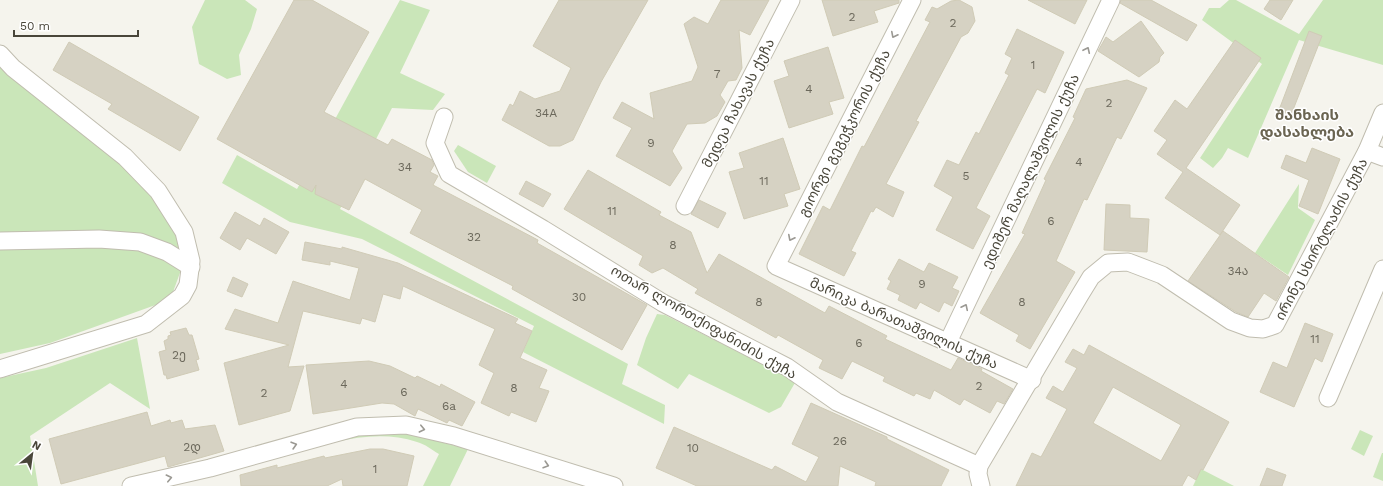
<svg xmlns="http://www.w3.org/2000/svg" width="1383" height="486" font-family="'Work Sans','Noto Sans Georgian',sans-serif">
  <rect width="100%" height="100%" fill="#f5f4ed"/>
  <g fill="#cae6b9">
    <polygon points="205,0 245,0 257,9 251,29 239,55 241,75 227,79 199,64 192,27"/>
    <polygon points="400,0 430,10 400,73 445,94 433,110 392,108 340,209 628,364 622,384 665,405 664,424 523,352 534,326 362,239 290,222 222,183 237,155 297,189"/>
    <polygon points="1229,0 1236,0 1299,34 1323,0 1383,0 1383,65 1299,40 1248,158 1228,148 1222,158 1213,168 1200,158 1262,64 1202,20 1209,8 1220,8"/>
    <polygon points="0,64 105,147 161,206 182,236 185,259 173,292 161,303 50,343 0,354"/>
    <polygon points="458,145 496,166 487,183 468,172 454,151"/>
    <polygon points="1299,184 1298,208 1315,220 1288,275 1255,253"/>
    <polygon points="657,314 665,315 796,381 781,407 769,413 689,374 678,389 637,365 646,338"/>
    <polygon points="137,338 150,409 110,383 30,436 38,486 0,486 0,378 46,368"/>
    <polygon points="1360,430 1373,436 1364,456 1351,449"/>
    <path d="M401,432L468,449L450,486H423L439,454C432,450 425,444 417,442C389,433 363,436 335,442V440L364,434Z"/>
    <polygon points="1382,453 1383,453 1383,481 1373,477"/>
    <polygon points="1201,469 1234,486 1193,486"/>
  </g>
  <g fill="#d6d2c3" stroke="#d0cbb6" fill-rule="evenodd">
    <polygon points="294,0 312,0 369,32 324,112 388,145 392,139 432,160 434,165 430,172 438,176 433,185 538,240 537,243 647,305 622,350 512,289 513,286 410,233 422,210 365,179 349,210 315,194 316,185 312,192 217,139"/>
    <polygon points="559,0 648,0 601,82 573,140 560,146 549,146 502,120 510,104 513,106 520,91 535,99 560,91 571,68 533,46"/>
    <polygon points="721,0 769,0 750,35 739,30 742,68 736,80 728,81 720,95 725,102 717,116 705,123 687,124 672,151 682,168 670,186 616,156 632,128 613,118 622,102 654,119 650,93 692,81 698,67 684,24 694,17 708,24"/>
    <polygon points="822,0 899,0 899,3 874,11 878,22 833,36"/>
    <polygon points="959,0 972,7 975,21 968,33 961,37 916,121 919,122 886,184 904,192 893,217 876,207 873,212 871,211 851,251 856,253 844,276 799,254 823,206 830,210 862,146 864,147 930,22 925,20 932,7 937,9 951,1"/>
    <polygon points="1028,0 1087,0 1075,24"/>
    <polygon points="1121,0 1151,0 1197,25 1187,41 1120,3"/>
    <polygon points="1270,0 1293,0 1281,20 1264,9"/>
    <polygon points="1141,21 1164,53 1160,57 1159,62 1139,77 1098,51 1106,37 1113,42"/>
    <polygon points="1017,29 1064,52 1045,93 1037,89 976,208 990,216 973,249 936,230 953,197 934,186 947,160 959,165 976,132 979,134 1009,75 1005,73 1012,58 1005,54"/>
    <polygon points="1309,31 1322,36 1291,115 1279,110"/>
    <polygon points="1235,40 1261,58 1186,168 1240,205 1220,235 1165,198 1183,172 1157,154 1167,140 1154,131 1175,100 1187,109"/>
    <polygon points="69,42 199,117 180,151 108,109 112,104 53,70"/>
    <polygon points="828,47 844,98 829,102 833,114 789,128 774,81 789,76 784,61"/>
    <polygon points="1127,80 1147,88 1121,139 1117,137 1087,200 1084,199 1056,261 1075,272 1030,349 1016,341 1019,335 980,313 1025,234 1022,233 1046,180 1044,179 1075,118 1073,117 1086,89"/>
    <polygon points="783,138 800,189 784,194 788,206 744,219 729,172 744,168 739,153"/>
    <polygon points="1312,148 1340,159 1318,214 1299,206 1309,180 1281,168 1286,155 1306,163"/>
    <polygon points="588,170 661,212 659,215 691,232 707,273 719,254 825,313 829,306 887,336 885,339 951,370 958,358 982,369 981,371 1013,389 1004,404 997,401 990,413 964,399 960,405 934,390 930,399 916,393 914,396 883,381 885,377 852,361 842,379 819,368 823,360 778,335 776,338 695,293 698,289 663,268 652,273 639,265 643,256 564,209"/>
    <polygon points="526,181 551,194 543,207 519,194"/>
    <polygon points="699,200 726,213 718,228 691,214"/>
    <polygon points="1106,204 1130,205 1130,218 1149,219 1147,252 1104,250"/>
    <polygon points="235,212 260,226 264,218 289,232 276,254 247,238 240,250 220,238"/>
    <polygon points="1223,231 1289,277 1276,301 1264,293 1248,317 1236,312 1188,281"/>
    <polygon points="305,242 342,249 342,247 398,263 518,319 515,323 532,331 520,358 547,370 539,388 549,391 536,422 511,412 509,416 481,403 494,373 479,365 495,329 403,286 400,299 383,294 375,322 362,318 360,324 303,311 288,367 304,366 290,411 239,425 224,363 289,345 225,329 235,309 278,323 293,281 350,300 359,268 330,261 330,265 302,260"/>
    <polygon points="899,259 924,272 929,263 958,277 952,288 959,291 952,306 944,302 939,312 920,302 916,309 898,300 900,295 887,289 891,281 888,279"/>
    <polygon points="233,277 248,284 242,297 227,291"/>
    <polygon points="1305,323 1333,334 1322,362 1315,358 1294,407 1260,392 1273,362 1287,368"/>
    <polygon points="186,328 189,335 192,335 199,359 196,360 199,370 167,379 166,375 164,375 159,352 166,350 164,341 168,339 168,336 171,335 170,332"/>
    <path d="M1089,345L1229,422L1203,470L1201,469L1196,480L1188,475L1182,486H1016L1032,453L1041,457L1067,409L1046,398L1053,386L1063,392L1077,368L1065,362L1073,349L1084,355ZM1113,387L1181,425L1161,461L1093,423Z"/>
    <polygon points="369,361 390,366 415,378 417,376 440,387 441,384 475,402 462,426 449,420 447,423 418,409 415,416 394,404 382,403 313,414 306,365"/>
    <polygon points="811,403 887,437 887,439 949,470 941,486 875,486 876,482 840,466 838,486 697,486 656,468 674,427 772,470 775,466 806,482 819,457 792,444"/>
    <polygon points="147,412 151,426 170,420 171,423 182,420 185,429 215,425 224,451 168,467 165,456 61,484 49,439"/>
    <polygon points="370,449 383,449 414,456 407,486 343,486 342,479 327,486 241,486 240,475 277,465 277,468 324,456 325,458"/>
    <polygon points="1267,468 1286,475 1282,486 1260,486"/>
  </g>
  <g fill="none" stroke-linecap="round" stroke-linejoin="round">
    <defs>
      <g id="minor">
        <polyline points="912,0 776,266 1032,380"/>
        <polyline points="0,54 13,68 125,157 158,191 184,232 191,261 188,285 182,296 146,324 0,369"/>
        <polyline points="444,117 435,143 449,174 543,229 663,303 787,367 837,402 979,466"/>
        <polyline points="1367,151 1383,157"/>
        <polyline points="685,206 791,0"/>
        <polyline points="0,241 99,239 140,242 167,252 191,267"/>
        <polyline points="948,342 1111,0"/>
        <polyline points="1328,398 1383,269"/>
        <polyline points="131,486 210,468 357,427 406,425 454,436 614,486"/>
        <polyline points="981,486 978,474 979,466 1080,295 1091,277 1108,263 1128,262 1162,275 1231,321 1250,328 1263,329 1275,325 1367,151 1383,113"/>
      </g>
    </defs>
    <use href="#minor" stroke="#c0bdaf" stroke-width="19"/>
    <use href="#minor" stroke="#fff" stroke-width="17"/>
  </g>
  <defs><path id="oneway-chevron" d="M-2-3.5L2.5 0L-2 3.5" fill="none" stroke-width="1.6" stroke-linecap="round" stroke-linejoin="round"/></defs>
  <g stroke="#9b9993">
    <use href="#oneway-chevron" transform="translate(894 35) rotate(117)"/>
    <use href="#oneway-chevron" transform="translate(1087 50) rotate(-65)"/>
    <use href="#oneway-chevron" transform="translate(791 238) rotate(117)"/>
    <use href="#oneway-chevron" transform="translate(965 307) rotate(-64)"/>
    <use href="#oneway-chevron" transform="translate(422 429) rotate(13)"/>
    <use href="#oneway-chevron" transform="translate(294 445) rotate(-16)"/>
    <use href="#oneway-chevron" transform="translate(546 465) rotate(17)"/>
    <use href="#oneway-chevron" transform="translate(169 478) rotate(-13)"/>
  </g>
  <g text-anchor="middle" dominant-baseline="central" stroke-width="3" stroke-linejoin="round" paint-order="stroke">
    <g font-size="12" fill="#6c695c">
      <text x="852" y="17">2</text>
      <text x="953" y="23">2</text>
      <text x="1033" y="65">1</text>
      <text x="717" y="74">7</text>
      <text x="809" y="89">4</text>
      <text x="1109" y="103">2</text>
      <text x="546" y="113">34A</text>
      <text x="651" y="143">9</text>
      <text x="1079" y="162">4</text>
      <text x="405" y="167">34</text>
      <text x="966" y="176">5</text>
      <text x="764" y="181">11</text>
      <text x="612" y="211">11</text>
      <text x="1051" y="221">6</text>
      <text x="474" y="237">32</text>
      <text x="673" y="245">8</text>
      <text x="1238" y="271">34ა</text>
      <text x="922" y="284">9</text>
      <text x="579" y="297">30</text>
      <text x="759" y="302">8</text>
      <text x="1022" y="302">8</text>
      <text x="1315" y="339">11</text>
      <text x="859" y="343">6</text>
      <text x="179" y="355">2ე</text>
      <text x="344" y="384">4</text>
      <text x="979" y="386">2</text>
      <text x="514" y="388">8</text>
      <text x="404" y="392">6</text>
      <text x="264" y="393">2</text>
      <text x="449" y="406">6a</text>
      <text x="840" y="441">26</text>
      <text x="192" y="447">2დ</text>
      <text x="693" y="448">10</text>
      <text x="375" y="469">1</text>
    </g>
    <g font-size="14" fill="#49463a" stroke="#fff">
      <text transform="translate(738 103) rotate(-63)">მედეა ჩახავას ქუჩა</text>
      <text transform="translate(844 133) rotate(-63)">გიორგი გეგეჭკორის ქუჩა</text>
      <text transform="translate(1030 171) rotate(-65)">ედიშერ მაღალაშვილის ქუჩა</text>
      <text transform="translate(1321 239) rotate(-62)">ირინე სხირტლაძის ქუჩა</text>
      <text transform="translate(704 322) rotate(30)">ოთარ ლორთქიფანიძის ქუჩა</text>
      <text transform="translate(904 323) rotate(24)">მარიკა ბარათაშვილის ქუჩა</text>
    </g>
    <g font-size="15" font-weight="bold" fill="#6b6552" stroke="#fff">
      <text x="1307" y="115">შანხაის<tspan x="1307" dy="17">დასახლება</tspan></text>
    </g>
  </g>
  <g transform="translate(32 454) rotate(29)" stroke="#ffffff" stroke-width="3" paint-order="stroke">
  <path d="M0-3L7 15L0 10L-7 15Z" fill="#49463a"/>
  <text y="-6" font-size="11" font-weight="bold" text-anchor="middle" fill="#49463a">N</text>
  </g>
  <path d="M14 30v6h124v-6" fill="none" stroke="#49463a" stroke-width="2"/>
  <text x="20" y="30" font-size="12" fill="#49463a" stroke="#ffffff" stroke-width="3" paint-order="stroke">50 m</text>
</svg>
